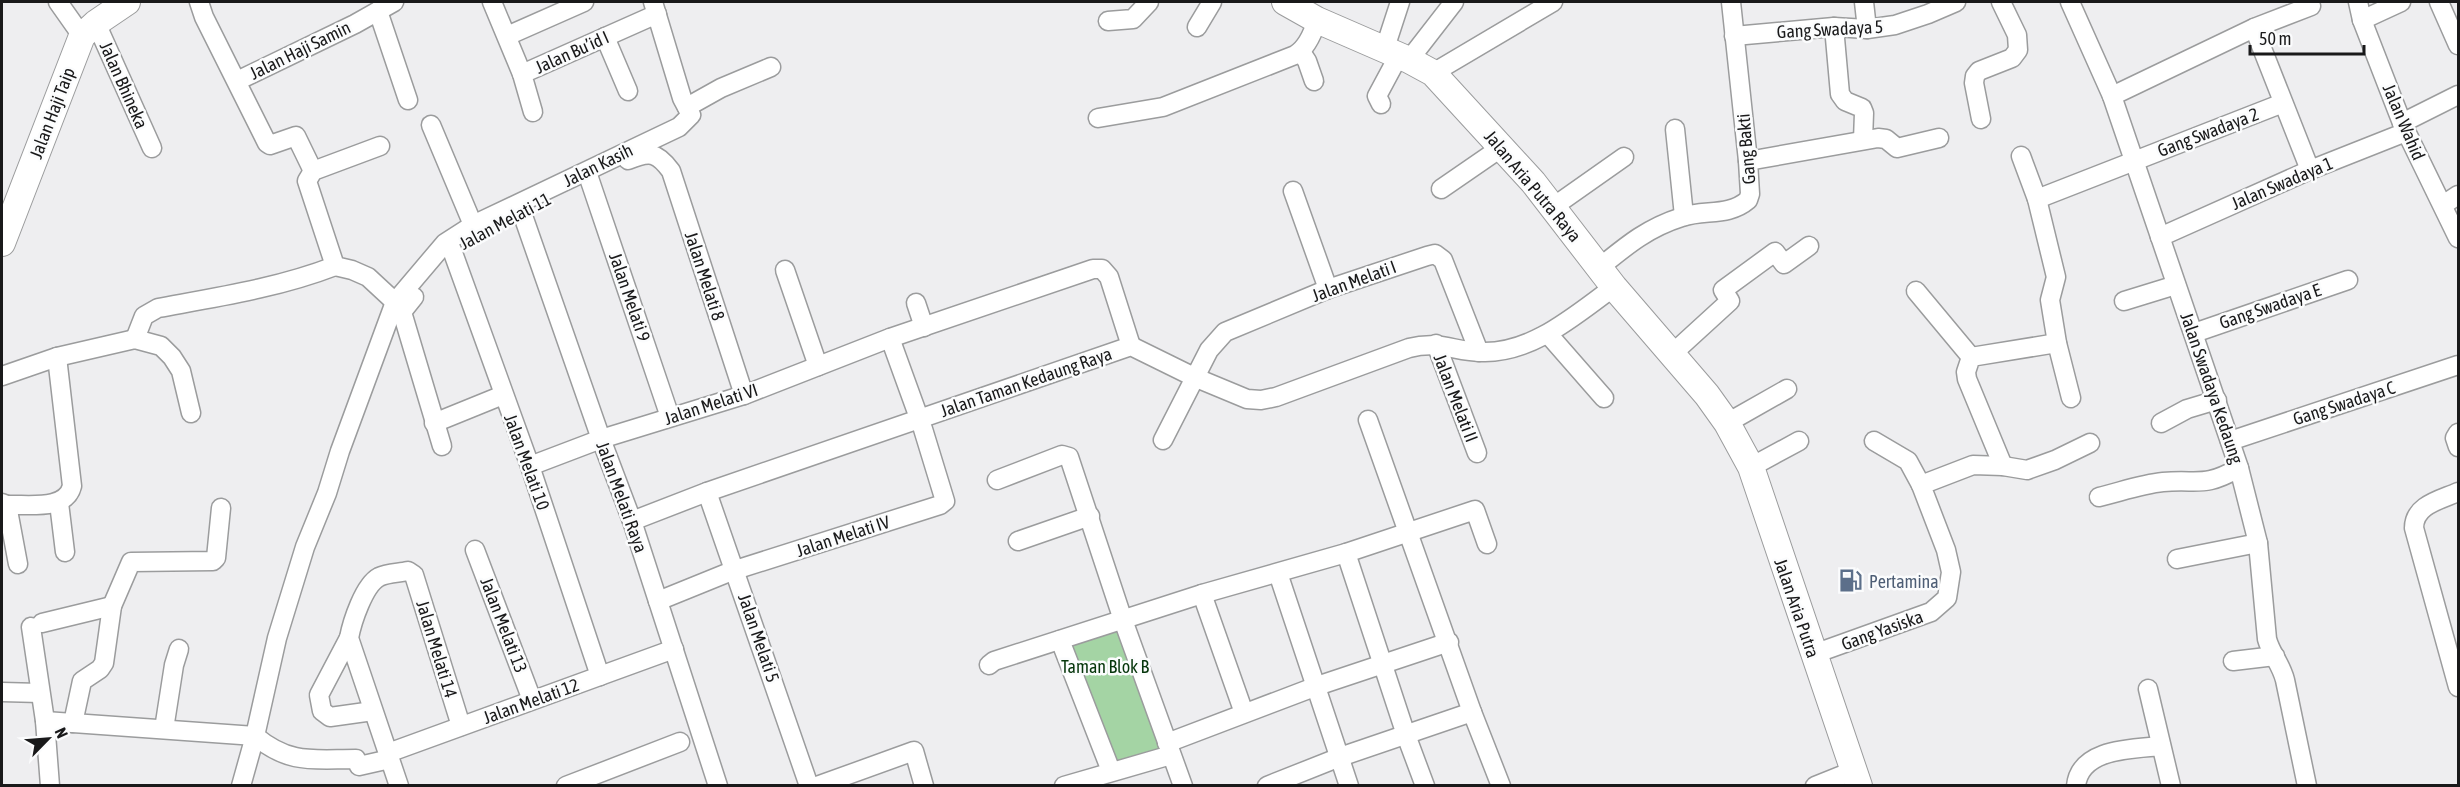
<svg xmlns="http://www.w3.org/2000/svg" width="2460" height="787" font-family="'Asap Condensed',sans-serif">
  <rect width="100%" height="100%" fill="#eeeef0"/>
  <polygon fill="#a4d4a4" points="1123,620 1171,755 1111,771 1060,640"/>
  <g fill="none" stroke-linecap="round" stroke-linejoin="round">
    <defs>
      <g id="street">
        <polyline points="58,2 82,36"/>
        <polyline points="199,2 204,17 267,143 270,145 296,136 313,171"/>
        <polyline points="492,2 522,74"/>
        <polyline points="1864,2 1867,29"/>
        <path d="M2070,2L2112,96L2239,468L2258,543L2267,639C2271,654 2281,664 2285,680L2307,786"/>
        <polyline points="2358,2 2362,20 2402,123 2458,238"/>
        <polyline points="2439,2 2458,45"/>
        <polyline points="378,11 408,100"/>
        <polyline points="2362,20 2401,2"/>
        <polyline points="1108,21 1133,19 1149,2"/>
        <polyline points="96,23 152,148"/>
        <polyline points="1197,27 1212,2"/>
        <polyline points="1834,27 1840,94 1845,101 1862,108 1864,113 1863,140"/>
        <polyline points="2254,28 2310,170"/>
        <polyline points="507,36 584,2"/>
        <polyline points="1734,36 1834,27 1867,29 1895,25 1928,14 1956,2"/>
        <polyline points="605,37 628,91"/>
        <polyline points="1385,48 1400,2"/>
        <polyline points="1301,52 1307,61 1314,81"/>
        <polyline points="1409,60 1454,2"/>
        <polyline points="1433,73 1553,2"/>
        <polyline points="237,81 355,24 394,2"/>
        <polyline points="2112,96 2254,28 2311,6"/>
        <polyline points="1381,104 1377,96 1399,55"/>
        <polyline points="687,107 721,88 771,67"/>
        <polyline points="533,112 522,74 657,14"/>
        <path d="M1098,118L1163,107L1295,55C1307,48 1313,33 1317,20"/>
        <polyline points="1981,119 1974,83 1975,76 1979,71 2012,58 2018,50 2017,35 2001,2"/>
        <polyline points="2402,123 2458,95"/>
        <polyline points="431,125 473,225"/>
        <polyline points="1675,129 1684,216"/>
        <polyline points="380,146 313,171 307,181 335,266 352,270 368,277 395,302"/>
        <polyline points="2021,156 2037,199 2056,277 2050,300 2057,343 2071,398"/>
        <path d="M628,160C650,151 657,152 671,171L744,395"/>
        <polyline points="1748,161 1878,138 1886,139 1897,148 1939,138"/>
        <polyline points="589,178 670,417"/>
        <polyline points="1441,189 1502,147"/>
        <polyline points="1293,191 1328,289"/>
        <polyline points="2037,199 2283,103"/>
        <polyline points="2443,205 2458,195"/>
        <polyline points="1553,207 1624,157"/>
        <polyline points="521,210 601,439 632,521 718,786"/>
        <polyline points="2160,237 2310,170 2406,132"/>
        <polyline points="452,250 530,466 600,676"/>
        <path d="M1599,268C1626,246 1647,228 1682,217C1705,209 1728,217 1748,200L1750,194L1748,161L1731,2"/>
        <polyline points="785,270 818,366"/>
        <polyline points="1916,291 1971,357"/>
        <polyline points="414,297 402,312 442,446"/>
        <polyline points="2124,301 2176,285"/>
        <polyline points="916,303 924,327"/>
        <polyline points="2194,333 2348,280"/>
        <polyline points="1548,334 1604,398"/>
        <path d="M135,339L144,316L158,308C218,297 278,288 335,266"/>
        <polyline points="1436,344 1477,453"/>
        <polyline points="1672,354 1730,301 1723,290 1775,252 1784,264 1809,246"/>
        <polyline points="2,376 57,357 135,339 161,346 172,357 181,371 191,413"/>
        <polyline points="1368,420 1472,712 1501,786"/>
        <polyline points="434,423 503,395"/>
        <polyline points="1727,423 1787,389"/>
        <polyline points="2161,423 2187,409 2217,400"/>
        <polyline points="2458,433 2455,438 2458,447"/>
        <polyline points="1163,440 1209,350 1225,332 1328,289 1427,256 1435,254 1443,260 1479,352"/>
        <polyline points="1874,441 1908,461 1921,485"/>
        <polyline points="2230,441 2458,365"/>
        <polyline points="530,466 601,439 744,395 890,338 1093,269 1102,269 1109,277 1131,346"/>
        <polyline points="2003,466 1967,379 1966,372 1971,357 2057,343"/>
        <polyline points="1751,467 1799,441"/>
        <polyline points="997,480 1062,455 1069,457 1123,620 1183,786"/>
        <polyline points="707,492 809,786"/>
        <path d="M2458,492C2440,500 2414,505 2414,528L2458,687"/>
        <path d="M2099,497C2120,492 2142,484 2163,482C2200,479 2203,488 2239,468"/>
        <polyline points="2,503 7,505 18,564"/>
        <polyline points="59,503 65,552"/>
        <path d="M7,505C28,504 66,511 72,486L57,357"/>
        <path d="M632,521L707,492L1131,346L1194,377L1247,399L1261,400L1276,397L1409,348C1441,340 1454,352 1483,352C1533,353 1575,315 1614,287"/>
        <polyline points="1018,541 1090,516"/>
        <polyline points="475,550 532,700"/>
        <polyline points="1346,553 1406,735 1425,786"/>
        <polyline points="2177,559 2258,543"/>
        <polyline points="1278,573 1349,786"/>
        <polyline points="1202,594 1244,713"/>
        <polyline points="658,601 732,571 940,505 945,501 923,429 890,338"/>
        <polyline points="42,623 112,606"/>
        <polyline points="31,627 45,721 50,786"/>
        <polyline points="349,638 319,695 322,711 330,717 373,711"/>
        <polyline points="1060,640 1111,771"/>
        <polyline points="1814,654 1931,612 1947,598 1951,572 1946,550 1921,485 1973,465 2003,466 2027,470 2055,460 2090,443"/>
        <polyline points="2233,661 2275,656"/>
        <polyline points="989,665 994,661 1202,594 1346,553 1475,510 1487,544"/>
        <polyline points="2148,689 2171,786"/>
        <polyline points="2,692 40,693"/>
        <path d="M45,721L255,736C290,765 313,759 356,759L359,766L390,759"/>
        <polyline points="73,723 82,681 100,669 104,663 112,606 131,562 213,561 216,558 221,508"/>
        <polyline points="164,729 174,665 179,649"/>
        <polyline points="1167,743 1317,686 1449,642"/>
        <polyline points="388,753 674,649"/>
        <polyline points="241,786 255,736 277,638 305,547 327,493 340,451 395,302 445,243 473,225 679,127 691,115 682,98 653,2"/>
        <path d="M399,786L349,638C352,622 364,585 379,577C387,573 399,573 408,571L414,575L461,726"/>
        <polyline points="566,786 680,742"/>
        <polyline points="817,786 914,751 924,786"/>
        <polyline points="1064,786 1171,755"/>
        <polyline points="1267,786 1340,757 1472,712"/>
        <polyline points="1815,786 1855,770"/>
        <path d="M2076,786C2080,748 2132,749 2161,746"/>
      </g>
      <g id="secondary">
        <polyline points="1285,2 1317,20 1409,60 1433,73 1533,182 1614,287 1707,395 1727,423 1751,467 1859,786"/>
        <polyline points="2,243 82,36 96,23 127,2"/>
      </g>
    </defs>
    <use href="#street" stroke="#9b9c9d" stroke-width="21"/>
    <use href="#secondary" stroke="#9b9c9d" stroke-width="28"/>
    <use href="#street" stroke="#fff" stroke-width="18"/>
    <use href="#secondary" stroke="#fff" stroke-width="26"/>
  </g>
  <defs>
    <symbol id="fuel-bare" viewBox="-9 -9 18 18"><path d="M-5.5-6h7V0h2V4h1.3V-2.5L3-4.5l.8-.8L6-3V5H2.5V1h-1V6h-7ZM-4.2-4.7v3.2H.2V-4.7Z" fill="#5c6f8a" stroke="#fbfcfd" stroke-width="2.5" paint-order="stroke"/></symbol>
  </defs>
  <g fill-rule="evenodd">
    <use href="#fuel-bare" x="1834" y="564" width="33" height="33"/>
  </g>
  <g text-anchor="middle" dominant-baseline="central" stroke-width="5" stroke-linejoin="round" paint-order="stroke">
    <g font-size="18" fill="#19191a" stroke="#fbfcfd">
      <text transform="translate(1830 29) rotate(-3)">Gang Swadaya 5</text>
      <text transform="translate(300 50) rotate(-26)">Jalan Haji Samin</text>
      <text transform="translate(572 52) rotate(-24)">Jalan Bu’id I</text>
      <text transform="translate(124 85) rotate(66)">Jalan Bhineka</text>
      <text transform="translate(52 113) rotate(-69)">Jalan Haji Taip</text>
      <text transform="translate(2404 122) rotate(67)">Jalan Wahid</text>
      <text transform="translate(2208 132) rotate(-21)">Gang Swadaya 2</text>
      <text transform="translate(1746 149) rotate(-95)">Gang Bakti</text>
      <text transform="translate(598 165) rotate(-26)">Jalan Kasih</text>
      <text transform="translate(2282 183) rotate(-23)">Jalan Swadaya 1</text>
      <text transform="translate(1533 186) rotate(50)">Jalan Aria Putra Raya</text>
      <text transform="translate(505 221) rotate(-28)">Jalan Melati 11</text>
      <text transform="translate(705 276) rotate(72)">Jalan Melati 8</text>
      <text transform="translate(1354 281) rotate(-20)">Jalan Melati I</text>
      <text transform="translate(630 297) rotate(71)">Jalan Melati 9</text>
      <text transform="translate(2270 306) rotate(-19)">Gang Swadaya E</text>
      <text transform="translate(1026 382) rotate(-19)">Jalan Taman Kedaung Raya</text>
      <text transform="translate(2212 388) rotate(71)">Jalan Swadaya Kedaung</text>
      <text transform="translate(1456 398) rotate(69)">Jalan Melati II</text>
      <text transform="translate(2344 403) rotate(-18)">Gang Swadaya C</text>
      <text transform="translate(711 404) rotate(-18)">Jalan Melati VI</text>
      <text transform="translate(527 462) rotate(70)">Jalan Melati 10</text>
      <text transform="translate(622 497) rotate(70)">Jalan Melati Raya</text>
      <text transform="translate(843 536) rotate(-18)">Jalan Melati IV</text>
      <text transform="translate(1797 608) rotate(71)">Jalan Aria Putra</text>
      <text transform="translate(504 625) rotate(69)">Jalan Melati 13</text>
      <text transform="translate(1882 630) rotate(-20)">Gang Yasiska</text>
      <text transform="translate(759 638) rotate(71)">Jalan Melati 5</text>
      <text transform="translate(437 649) rotate(73)">Jalan Melati 14</text>
      <text transform="translate(531 701) rotate(-20)">Jalan Melati 12</text>
    </g>
    <g font-size="18" fill="#4e5e75" stroke="#fbfcfd" text-anchor="start">
      <text x="1869" y="581">Pertamina</text>
    </g>
    <g font-size="18" fill="#06360b" stroke="#fbfcfd">
      <text x="1105" y="666">Taman Blok B</text>
    </g>
  </g>
  <rect width="2460" height="787" fill="none" stroke="#19191a" stroke-width="6"/>
  <g transform="translate(48 739) rotate(65)" stroke="#fbfcfd" stroke-width="4.5" paint-order="stroke">
  <path d="M0-4.5L10 22L0 15L-10 22Z" fill="#19191a"/>
  <text y="-9" font-size="16" font-weight="bold" text-anchor="middle" fill="#19191a">N</text>
  </g>
  <path d="M2250 45v9h114v-9" fill="none" stroke="#19191a" stroke-width="3"/>
  <text x="2259" y="45" font-size="18" fill="#19191a" stroke="#fbfcfd" stroke-width="4.5" paint-order="stroke">50 m</text>
</svg>
